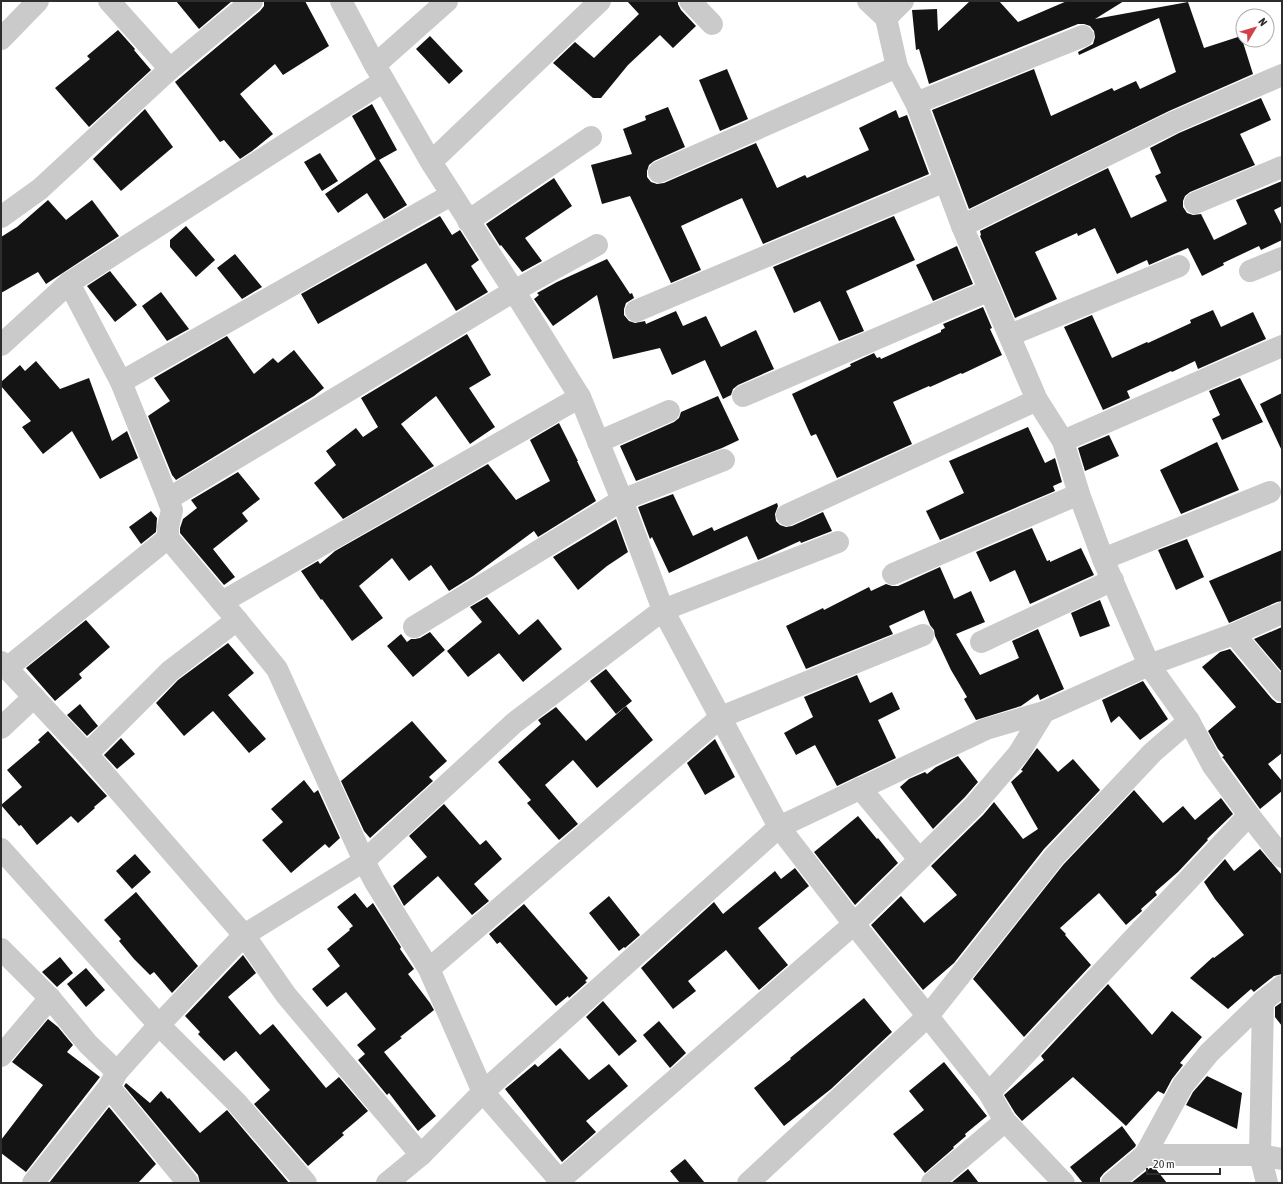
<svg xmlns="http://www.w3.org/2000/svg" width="1283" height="1184" font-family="'Asap Condensed',sans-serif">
  <rect width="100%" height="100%" fill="#fff"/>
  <g fill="#141414">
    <polygon points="176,1 232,1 199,29"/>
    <polygon points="264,1 305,1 329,46 283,75 275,64 240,94 273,134 252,151 240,159 224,140 220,142 175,82 260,11 264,6"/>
    <polygon points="627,1 678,1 678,4 681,10 696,26 673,48 660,35 628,65 601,98 593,98 553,63 575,42 594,58 639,14"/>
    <polygon points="970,1 999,1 1018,22 1067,1 1124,1 1095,19 1188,2 1204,48 1241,36 1253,74 1169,111 969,209 932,110 1034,69 1051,116 1112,88 1114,91 1136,81 1140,89 1176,72 1159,18 1079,55 1078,52 1093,44 1095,37 1094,31 1090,26 1084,24 1078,24 929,84 919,49 916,50 912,10 937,9 938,31"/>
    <polygon points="118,30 135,49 134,50 151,70 89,127 55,88 90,59 87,56"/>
    <polygon points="430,36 463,71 449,84 416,49"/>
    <polygon points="727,69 748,119 720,131 699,80"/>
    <polygon points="1261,98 1271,120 1240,134 1255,165 1190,192 1185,196 1183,201 1183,207 1187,213 1193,215 1201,214 1214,240 1247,224 1236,200 1282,181 1282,206 1274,210 1282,226 1282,240 1261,250 1259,246 1223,263 1224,265 1202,276 1188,248 1149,265 1147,260 1117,274 1095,228 1078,236 1077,233 1035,252 1057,299 1015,318 980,236 981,235 980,231 1108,168 1131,218 1167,201 1155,176 1161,173 1150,148 1179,133"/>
    <polygon points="372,104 397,150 379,160 407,205 384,219 367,193 338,213 325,194 376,159 352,116"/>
    <polygon points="668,107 685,147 654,161 649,165 647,171 647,177 651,182 657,184 664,183 756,143 777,188 805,175 807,178 869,150 859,128 896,110 899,118 907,115 929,174 763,244 742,198 724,206 681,226 701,270 671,283 630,196 602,204 591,165 632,154 623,129 646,120 645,116"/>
    <polygon points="145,109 173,147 121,191 93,159"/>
    <polygon points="320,153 338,181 322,191 304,162"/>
    <polygon points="554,178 572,206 525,238 542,261 522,272 501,245 500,246 486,224"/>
    <polygon points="48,200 66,220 92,200 119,236 46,284 38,272 1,293 1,237 17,227"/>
    <polygon points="440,216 452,235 460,230 479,260 471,266 488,292 456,311 426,263 318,324 301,294"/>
    <polygon points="894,216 915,260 846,291 864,331 839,341 820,301 794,313 773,267"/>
    <polygon points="186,226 215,260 196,277 170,247 170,240"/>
    <polygon points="957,246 973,284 933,301 916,265"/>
    <polygon points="235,254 262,287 242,299 217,268"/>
    <polygon points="607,259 630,294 632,293 634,298 626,303 624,309 624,315 629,321 635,323 645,321 646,324 676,311 683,326 706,316 721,347 756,330 774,369 738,385 733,389 731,395 723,399 705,360 672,375 660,348 613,359 597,295 553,326 534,299 539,295 537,293 557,282"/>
    <polygon points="110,271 137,305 115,322 87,286"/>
    <polygon points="161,292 189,329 167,341 142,306"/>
    <polygon points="983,307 992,328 990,329 1002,355 962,374 961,373 930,387 929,386 893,402 912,444 837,478 816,434 811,436 792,394 851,366 850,364 874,353 877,358 880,357 881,359 941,332 941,330 945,328 943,324"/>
    <polygon points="1213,310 1221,327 1253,312 1266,339 1198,369 1195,361 1172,372 1171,371 1127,391 1130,398 1103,410 1064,327 1092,315 1112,358 1147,342 1148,343 1191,323 1190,320"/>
    <polygon points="467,334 491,375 469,388 495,427 470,444 436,396 401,424 434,466 343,519 314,483 336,465 326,451 356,428 363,437 378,427 361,398"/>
    <polygon points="227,336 254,374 273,358 278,363 294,350 324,388 314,396 176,480 172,475 148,416 170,401 154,378"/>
    <polygon points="36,361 60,389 89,378 112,441 127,431 138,458 100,479 72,431 43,454 22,427 31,421 1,386 1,382 20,365 25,371"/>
    <polygon points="1240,378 1263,422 1222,440 1212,419 1220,415 1209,391"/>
    <polygon points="1282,393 1282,451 1260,404"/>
    <polygon points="718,396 739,440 722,448 636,481 620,446 674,422 679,418 681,412"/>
    <polygon points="559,423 578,461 577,461 596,501 538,537 534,531 473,576 449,591 431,565 409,581 392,558 359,586 383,618 352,641 322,599 321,600 301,571 318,561 320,564 335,551 488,464 516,500 550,481 530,440"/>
    <polygon points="1028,427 1045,463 1055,458 1062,482 1053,486 1055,491 940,540 926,511 964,493 949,461"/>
    <polygon points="1109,435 1119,456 1085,471 1078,448"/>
    <polygon points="1217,442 1239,490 1181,514 1160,470"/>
    <polygon points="238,472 260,499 242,513 248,521 213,549 235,577 224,585 180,533 180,528 183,519 197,508 191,500"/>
    <polygon points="673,494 693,536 712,527 714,531 777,503 778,506 775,514 776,521 780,525 786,527 792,526 823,512 832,531 801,543 800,541 758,560 747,536 669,573 652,537 650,539 638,507"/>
    <polygon points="151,511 157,518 156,532 141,544 129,527"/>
    <polygon points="616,519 628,552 607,566 578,590 553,557"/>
    <polygon points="1032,528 1047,561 1050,560 1050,562 1081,548 1094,575 1030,604 1015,570 990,582 976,552"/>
    <polygon points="1187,539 1204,577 1176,590 1158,550"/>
    <polygon points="1282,550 1282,601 1277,602 1229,623 1209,581"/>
    <polygon points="940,567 954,599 971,591 985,622 956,634 980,675 1019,658 1012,641 1038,629 1064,689 1040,700 1038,694 1021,706 976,720 964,699 967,697 951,670 935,636 934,630 930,625 924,610 889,626 893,634 806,669 786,626 823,608 824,610 869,587 871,591 886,584 892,586 898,586"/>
    <polygon points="487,597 519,635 538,619 562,649 523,682 499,653 468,677 447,651 482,622 470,607"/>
    <polygon points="1100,600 1110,626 1080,637 1071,613"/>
    <polygon points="86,620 110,647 79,674 82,678 55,701 26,668"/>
    <polygon points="1282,627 1282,672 1254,639"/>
    <polygon points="430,632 445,650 413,677 387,646 401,634 407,642 411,639 415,639 420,638"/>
    <polygon points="228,643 254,673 228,695 266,739 249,753 213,711 184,736 156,703 178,680"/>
    <polygon points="1230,649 1272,699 1277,703 1282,703 1282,753 1268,764 1282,781 1282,791 1260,809 1224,759 1222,757 1224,756 1218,749 1208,731 1236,707 1202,667 1220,652"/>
    <polygon points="606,669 632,701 616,714 590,681"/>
    <polygon points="857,675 870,703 892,692 900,709 878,720 896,758 837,786 815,745 796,755 784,733 813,717 804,697"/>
    <polygon points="1143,681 1168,719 1140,740 1119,716 1111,723 1102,700"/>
    <polygon points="80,704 98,726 87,736 67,715"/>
    <polygon points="626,706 653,740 597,788 573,760 545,785 578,824 559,840 527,803 531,800 498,762 541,724 538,720 556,707 586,741"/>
    <polygon points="412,721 447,761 429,777 433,781 370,838 364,831 341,781"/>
    <polygon points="48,731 107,796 94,807 95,808 78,823 71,816 37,845 21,825 19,826 1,805 22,787 7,770 40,742 38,740"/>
    <polygon points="121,738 135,754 117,769 104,755"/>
    <polygon points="715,739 735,777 705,795 687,763"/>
    <polygon points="1037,748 1058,772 1073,759 1100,790 1044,849 954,963 923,990 871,925 901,896 924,923 957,895 931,866 983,815 994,802 1023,839 1038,829 1011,782 1023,771 1021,770"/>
    <polygon points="958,756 978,782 965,797 933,829 900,787 909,779 925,772 927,774 936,767"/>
    <polygon points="304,780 314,793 318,790 340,838 329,848 325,844 291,873 262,840 283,822 271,809"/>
    <polygon points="1134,790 1163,823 1183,806 1195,820 1221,798 1233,814 1207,839 1208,840 1178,872 1155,892 1157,895 1141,909 1142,911 1126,925 1099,893 1060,928 1066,934 1065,935 1091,965 1024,1037 973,979 1063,865"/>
    <polygon points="444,804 480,845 486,840 502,859 474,884 489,901 472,915 438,876 404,906 393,886 427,857 409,836"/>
    <polygon points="858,816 877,839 878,838 898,863 855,905 814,852"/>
    <polygon points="1260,849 1282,875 1282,974 1274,976 1255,991 1254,992 1251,989 1228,1009 1190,978 1213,957 1214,958 1244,935 1215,899 1204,882 1225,859 1234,871"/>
    <polygon points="135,854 151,872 132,889 116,871"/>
    <polygon points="795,868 809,886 758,928 788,965 759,990 726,950 688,981 696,991 673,1009 641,968 714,902 723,914 775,871 781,879"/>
    <polygon points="136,892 198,966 172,993 154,972 150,975 134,959 119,941 121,939 104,920"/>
    <polygon points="355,893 367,908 373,903 401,947 400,949 414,969 408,974 430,1003 434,1010 400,1037 402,1038 384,1052 436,1116 418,1131 389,1093 387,1095 358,1060 365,1054 357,1045 376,1029 346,992 327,1007 312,989 340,966 327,949 350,930 349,929 353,926 337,907"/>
    <polygon points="609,896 640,935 625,948 624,947 619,951 589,913"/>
    <polygon points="524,904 588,978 585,981 587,982 569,998 568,996 556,1006 500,942 497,944 489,934"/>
    <polygon points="243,955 256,973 228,997 260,1035 273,1024 326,1088 339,1077 368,1111 342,1133 344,1135 308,1166 254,1104 270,1090 236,1051 224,1061 198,1034 200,1032 185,1016"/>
    <polygon points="60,957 73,973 57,987 42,972"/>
    <polygon points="86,968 105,990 86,1007 67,984"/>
    <polygon points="1108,984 1152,1035 1172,1011 1202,1037 1180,1063 1183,1065 1172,1079 1164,1094 1158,1091 1126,1126 1073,1077 1022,1121 1015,1113 1004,1095 1044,1060 1041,1056"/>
    <polygon points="864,998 892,1032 831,1089 784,1126 754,1088 791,1059 790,1058"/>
    <polygon points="603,1001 637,1041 619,1056 586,1017"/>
    <polygon points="1282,1002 1282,1026 1275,1017 1275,1007"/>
    <polygon points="48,1019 58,1027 73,1045 67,1052 100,1077 26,1172 1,1153 1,1140 43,1085 12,1062"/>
    <polygon points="659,1021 686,1053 670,1068 643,1035"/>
    <polygon points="560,1048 589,1080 609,1064 628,1086 586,1121 596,1132 562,1162 505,1089 535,1064 538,1067"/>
    <polygon points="944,1062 987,1116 965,1134 966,1136 953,1147 954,1148 925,1173 893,1134 924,1110 909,1091"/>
    <polygon points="1207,1076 1242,1093 1237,1129 1186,1105 1193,1092"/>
    <polygon points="126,1083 150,1103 161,1091 168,1099 169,1098 200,1133 227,1110 289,1183 200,1183 198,1175 124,1086"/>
    <polygon points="109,1107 156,1164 138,1183 49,1183"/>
    <polygon points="1122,1126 1136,1145 1135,1147 1104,1173 1100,1178 1100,1183 1083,1183 1070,1167"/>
    <polygon points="685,1159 705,1183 680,1183 670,1171"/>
    <polygon points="1150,1168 1155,1168 1167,1183 1131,1183"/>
    <polygon points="968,1169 979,1183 951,1183"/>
  </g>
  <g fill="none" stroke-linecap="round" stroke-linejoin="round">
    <g stroke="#cacaca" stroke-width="22">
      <polyline points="109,1 170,69"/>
      <polyline points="341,1 375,65 431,162 514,291 580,397 622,500 663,610 779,827 854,924 989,1093 1005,1121 1064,1183"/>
      <polyline points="690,1 712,24"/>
      <polyline points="868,1 886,18 897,67 916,103 962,226 1037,400 1063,441 1079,494 1103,559 1149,665 1189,721 1213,766 1249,815 1282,857"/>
      <polyline points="886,18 903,1"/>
      <polyline points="1,39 38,1"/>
      <polyline points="375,65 447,1"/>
      <polyline points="916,103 1083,36"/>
      <polyline points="431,162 600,1"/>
      <polyline points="659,172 897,67"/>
      <polyline points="1195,203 1282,167"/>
      <polyline points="1,217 40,189 170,69 252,1"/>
      <polyline points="468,221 591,137"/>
      <polyline points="962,226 1174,122 1282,75"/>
      <polyline points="1250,271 1282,258"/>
      <polyline points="69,283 121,382 168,499 172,510 168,527 168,538 237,620 170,671 87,754"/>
      <polyline points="636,311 945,181"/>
      <polyline points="1010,335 1179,266"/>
      <polyline points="1,345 69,283 384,81"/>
      <polyline points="121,382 451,195"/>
      <polyline points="743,396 990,290"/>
      <polyline points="1063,441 1282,346"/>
      <polyline points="598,442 669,411"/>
      <polyline points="168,499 514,291 597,245"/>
      <polyline points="787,515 1037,400"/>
      <polyline points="1103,559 1270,492"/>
      <polyline points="893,574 1079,494"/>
      <polyline points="222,602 580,397"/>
      <polyline points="237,620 277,669 364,861 375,882 429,969 483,1092 562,1183"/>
      <polyline points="414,627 622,500 724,460"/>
      <polyline points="1234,634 1282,691"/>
      <polyline points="981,642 1113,580"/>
      <polyline points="1,662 87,754 244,935 286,995 421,1155"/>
      <polyline points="7,668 168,538"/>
      <polyline points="1,728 34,697"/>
      <polyline points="860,788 919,859"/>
      <polyline points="1,849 159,1025 236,1102 306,1183"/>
      <polyline points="1,949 50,998 88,1044 117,1072"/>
      <polyline points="429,969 721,717 923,635"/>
      <polyline points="1263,1001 1260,1155 1267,1183"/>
      <polyline points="1,1056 50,998"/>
      <polyline points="109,1087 188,1183"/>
      <polyline points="989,1093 1249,815"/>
      <polyline points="1145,1155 1183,1085 1209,1053 1263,1001 1282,986"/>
      <polyline points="560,1180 854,924 974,806 1019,753 1044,712 1149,665 1234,634 1282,613"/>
      <polyline points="33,1183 109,1087 117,1072 159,1025 244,935 364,861 514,723 663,610 838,542"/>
      <polyline points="387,1183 421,1155 483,1092 779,827 986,729 1044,712"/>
      <polyline points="748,1183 928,1016 1054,857 1153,752 1189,721"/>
      <polyline points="932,1183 1005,1121"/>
      <polyline points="1112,1183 1145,1155 1260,1155 1282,1159"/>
    </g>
  </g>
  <rect width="1283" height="1184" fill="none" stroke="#2d2d2d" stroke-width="4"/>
  <g transform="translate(1255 28) rotate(52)"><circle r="19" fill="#ffffff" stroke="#ababab"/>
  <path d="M0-3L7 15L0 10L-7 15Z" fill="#d14249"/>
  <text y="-6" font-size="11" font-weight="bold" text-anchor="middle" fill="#2d2d2d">N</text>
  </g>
  <path d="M1147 1168v6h73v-6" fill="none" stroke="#2d2d2d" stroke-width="2"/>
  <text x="1153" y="1168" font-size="12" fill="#2d2d2d" stroke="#ffffff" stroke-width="3" paint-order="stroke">20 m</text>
</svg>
